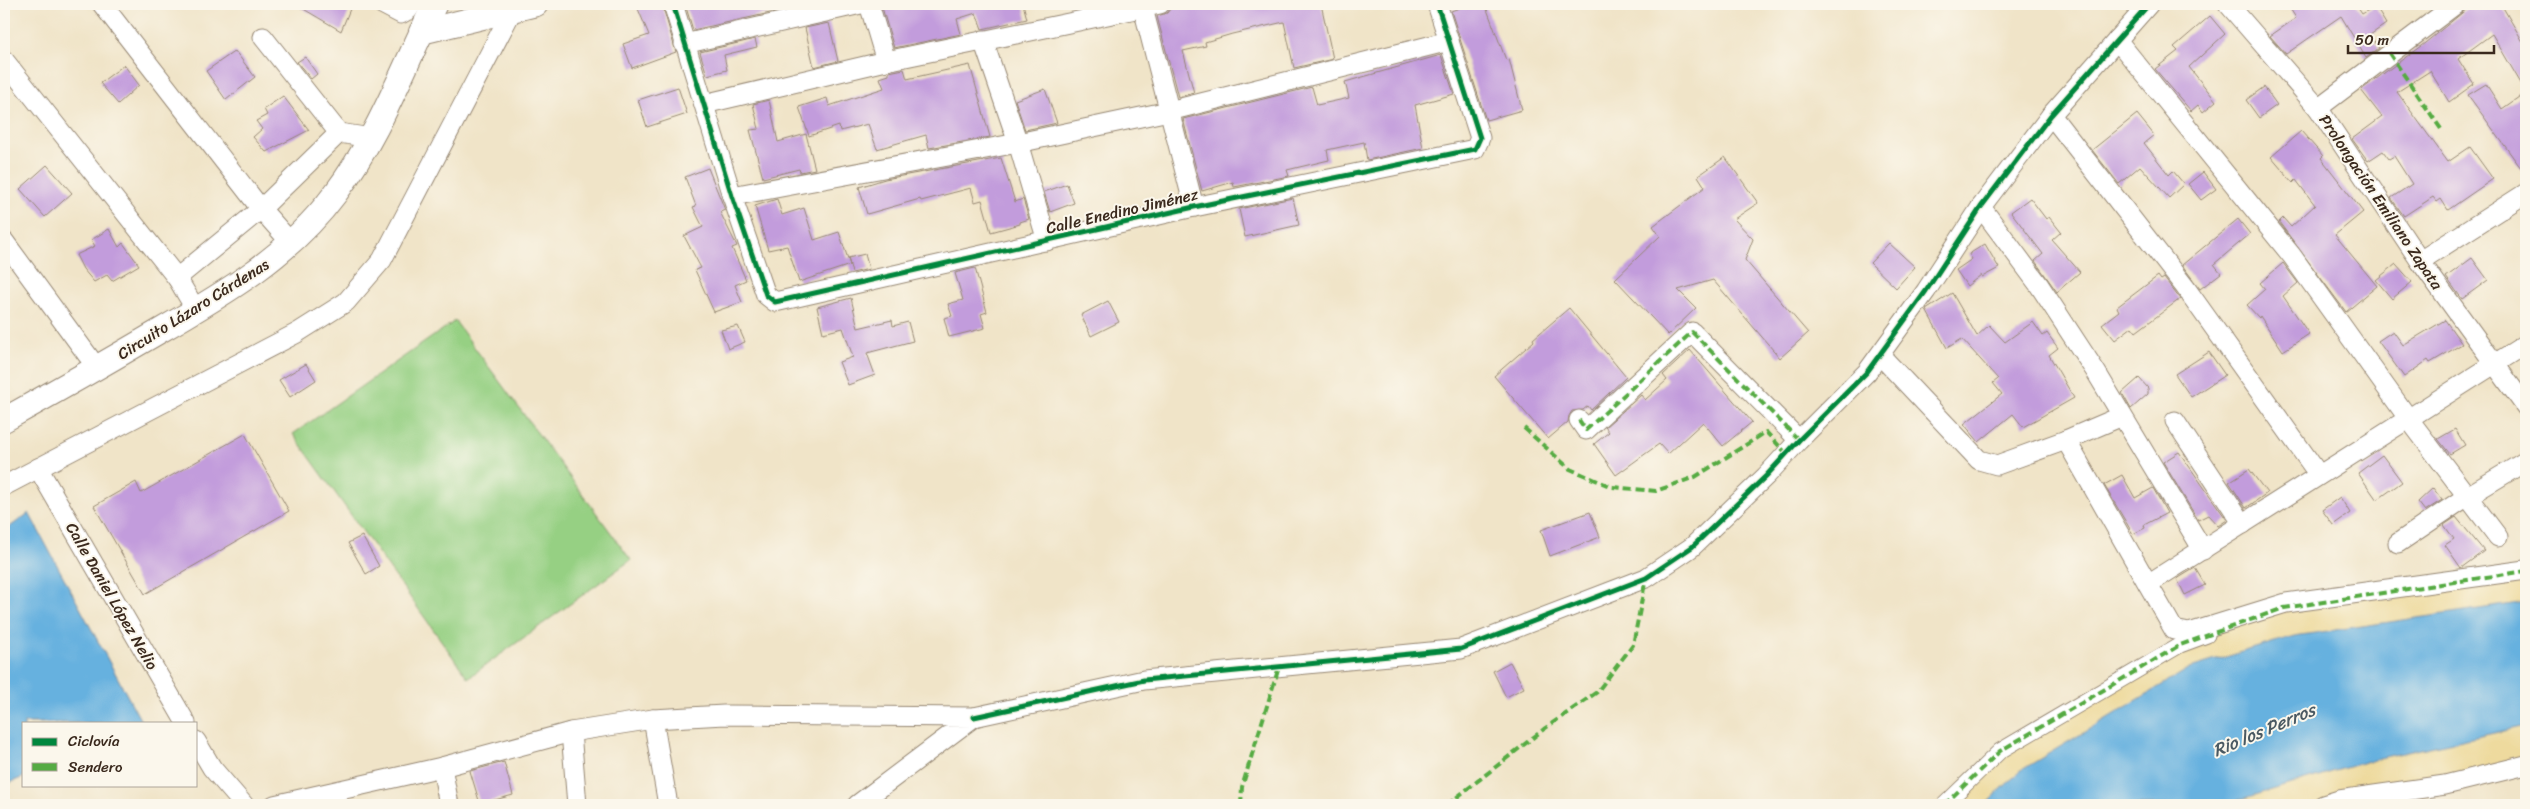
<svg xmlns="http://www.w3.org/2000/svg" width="2530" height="809" font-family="Sriracha,sans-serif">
  <rect width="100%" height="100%" fill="#fbf7ec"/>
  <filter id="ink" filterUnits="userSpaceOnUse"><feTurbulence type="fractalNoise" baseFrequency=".02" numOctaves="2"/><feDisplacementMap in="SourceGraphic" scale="10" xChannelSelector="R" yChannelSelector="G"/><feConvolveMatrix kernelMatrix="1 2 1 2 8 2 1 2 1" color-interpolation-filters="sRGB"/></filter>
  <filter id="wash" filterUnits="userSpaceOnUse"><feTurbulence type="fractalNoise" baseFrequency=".0096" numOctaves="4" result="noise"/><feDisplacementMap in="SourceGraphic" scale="20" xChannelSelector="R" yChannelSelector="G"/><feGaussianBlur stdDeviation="1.12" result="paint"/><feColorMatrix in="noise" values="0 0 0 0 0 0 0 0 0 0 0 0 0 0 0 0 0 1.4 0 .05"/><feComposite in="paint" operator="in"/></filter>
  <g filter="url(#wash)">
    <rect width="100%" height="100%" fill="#f0e4c8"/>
    <polygon fill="#96d083" stroke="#687d50" points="455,321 631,560 468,678 293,434"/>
    <polygon fill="#eeda9e" stroke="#94825e" points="2526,571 2526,765 2323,805 1944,805 2000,751 2180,645 2284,608"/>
    <g fill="#66b1df" stroke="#506e7e">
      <polygon points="29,513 142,723 24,723 24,777 4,785 4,531"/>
      <polygon points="2526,602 2526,726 2375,759 2222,805 1985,805 2020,771 2190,668 2294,636"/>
    </g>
    <g id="blocks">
      <g fill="#c29cdc">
        <polygon points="295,4 341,4 350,9 341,31"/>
        <polygon points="636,4 662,4 676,52 632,68 623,44 649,35"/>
        <polygon points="685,4 811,4 693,30"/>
        <polygon points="881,4 1023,4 1027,19 982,29 976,13 957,19 961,34 894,48"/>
        <polygon points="1185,4 1229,4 1230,9 1250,4 1321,4 1333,59 1294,68 1284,22 1232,34 1205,42 1206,46 1183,51 1194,93 1178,97 1157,16 1167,13 1171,8"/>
        <polygon points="1470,4 1485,4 1506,60 1509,59 1522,110 1486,120 1451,11"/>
        <polygon points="2287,4 2359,4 2356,5 2362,14 2375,6 2386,24 2370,35 2379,48 2366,58 2341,16 2286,54 2270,36 2296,18"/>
        <polygon points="2473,4 2501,4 2526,47 2526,175 2468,95 2486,84 2502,109 2526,92 2492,34 2458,59 2474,84 2449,102 2430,71 2397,92 2448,162 2470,147 2493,179 2448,210 2441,199 2437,202 2433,197 2404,216 2391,198 2412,184 2394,156 2389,159 2383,151 2368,161 2352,139 2382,117 2361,90 2425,43"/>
        <polygon points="2210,16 2225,34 2189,67 2216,101 2203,112 2198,105 2191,111 2155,69 2178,51 2174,47"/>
        <polygon points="829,23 838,61 814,67 805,28"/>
        <polygon points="755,39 757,47 724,55 727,70 707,75 700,52"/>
        <polygon points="235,51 255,77 226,100 206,71"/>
        <polygon points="1441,55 1454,94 1415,105 1423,148 1367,160 1364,142 1327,150 1329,160 1287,170 1289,176 1234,187 1233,182 1202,191 1183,119 1312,87 1317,105 1349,98 1345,82"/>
        <polygon points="305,57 317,74 311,79 297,62"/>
        <polygon points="124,65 139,85 118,104 100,83"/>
        <polygon points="970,65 990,137 929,148 926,135 877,149 868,124 840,131 839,126 809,136 799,107 827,98 829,106 884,88 880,78 889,75 889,72 904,69 907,79"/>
        <polygon points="678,87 687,114 647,127 638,100"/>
        <polygon points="2264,87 2277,105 2259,118 2246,100"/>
        <polygon points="1045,89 1057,123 1025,130 1015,100"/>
        <polygon points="283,96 309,130 266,152 253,137 262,129 256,121 267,115 264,109"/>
        <polygon points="769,100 778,142 806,134 815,169 800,172 799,169 763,178 750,130 759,129 753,104"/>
        <polygon points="2137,114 2154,135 2144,143 2169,175 2173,171 2184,184 2169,198 2140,166 2119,184 2092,150"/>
        <polygon points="2301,131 2323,156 2321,158 2363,212 2335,235 2377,286 2346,312 2279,222 2283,218 2291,227 2315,205 2296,180 2293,183 2271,157"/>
        <polygon points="1725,157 1758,203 1734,219 1753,239 1745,260 1808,333 1780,358 1713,280 1678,290 1696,308 1668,335 1615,279 1660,236 1653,226 1705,187 1698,176"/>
        <polygon points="1001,158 1015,202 1023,199 1029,219 1020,222 1020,224 991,232 982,200 975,202 971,188 921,201 920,199 867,214 859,187 885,179"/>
        <polygon points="47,165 72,193 45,217 20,189"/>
        <polygon points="708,168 725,210 720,212 737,246 732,248 746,280 735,285 742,302 714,312 695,270 701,268 684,236 703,227 693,207 696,206 685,177"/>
        <polygon points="2203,172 2216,189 2201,200 2188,184"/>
        <polygon points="1067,184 1074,203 1050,212 1044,192"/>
        <polygon points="1293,198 1299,225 1245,237 1239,209"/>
        <polygon points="2030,198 2046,219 2049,217 2061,232 2052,240 2080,272 2057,292 2035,261 2043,254 2011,212"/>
        <polygon points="777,199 782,215 804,208 814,240 839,232 850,265 799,282 787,246 768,250 755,206"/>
        <polygon points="2238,219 2250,234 2214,264 2221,273 2200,289 2182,265"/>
        <polygon points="109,229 119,247 123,243 139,265 112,281 107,275 94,282 83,269 76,255 95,246 91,240"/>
        <polygon points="1889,243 1915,267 1896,288 1870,263"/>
        <polygon points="1985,244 1999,268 1982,277 1981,275 1967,286 1956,270 1972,259 1969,254"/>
        <polygon points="865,254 869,269 852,273 848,258"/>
        <polygon points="2472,258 2488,280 2462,299 2446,277"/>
        <polygon points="2283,263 2298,283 2283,296 2309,334 2283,351 2260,316 2259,318 2247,305 2265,289 2260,283"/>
        <polygon points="2396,264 2412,282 2392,299 2376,280"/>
        <polygon points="975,268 987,312 981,314 985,328 949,337 944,318 952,316 948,304 963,300 955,273"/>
        <polygon points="2158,276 2161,280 2164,278 2180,299 2136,332 2132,327 2115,340 2102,324 2119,311 2117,307"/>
        <polygon points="1952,293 1977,336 1989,325 2005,342 2033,322 2043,336 2047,333 2058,348 2049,355 2074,398 2023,427 2013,414 1979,442 1964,424 2002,394 1993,383 1998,379 1962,339 1947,348 1926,310"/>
        <polygon points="851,298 858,328 892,320 893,326 908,322 913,341 867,353 875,375 848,385 839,362 853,357 843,328 823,333 817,307"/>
        <polygon points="1108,301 1119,322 1091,336 1081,315"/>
        <polygon points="1569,308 1626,377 1591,410 1588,406 1583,410 1572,411 1569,416 1568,422 1548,439 1494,376 1534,341 1533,339"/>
        <polygon points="2445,320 2462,344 2430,363 2428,360 2404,377 2378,341 2393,331 2403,345"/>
        <polygon points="738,326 745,342 728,349 721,330"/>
        <polygon points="1690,350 1752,422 1723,446 1703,422 1668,454 1659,444 1616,475 1594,444 1609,432 1605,427 1641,395 1645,400 1667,380 1663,375"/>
        <polygon points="2209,352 2225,375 2191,397 2175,374"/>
        <polygon points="306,364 316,380 290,397 279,380"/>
        <polygon points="2139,378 2148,388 2148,394 2131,409 2122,393"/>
        <polygon points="2455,429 2465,445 2450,454 2438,439"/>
        <polygon points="245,434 289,511 145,594 94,506 136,482 141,493"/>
        <polygon points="2179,452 2227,520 2218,526 2208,515 2198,520 2163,462"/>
        <polygon points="2382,455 2402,482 2377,500 2358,473"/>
        <polygon points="2249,469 2267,493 2246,508 2229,482"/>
        <polygon points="2122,475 2135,498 2153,488 2167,513 2144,525 2145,528 2133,534 2104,485"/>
        <polygon points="2433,488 2442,500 2425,511 2418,502"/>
        <polygon points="2340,497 2350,513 2333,525 2322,510"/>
        <polygon points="1590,512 1600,537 1550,556 1541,530"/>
        <polygon points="2456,517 2484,551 2461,568 2445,545 2454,539 2444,525"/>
        <polygon points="362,536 379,566 366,574 348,543"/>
        <polygon points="2195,568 2205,585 2185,595 2177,579"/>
        <polygon points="1510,662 1524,688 1506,697 1493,671"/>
        <polygon points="504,762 513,795 480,804 470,771"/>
      </g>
    </g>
  </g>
  <g filter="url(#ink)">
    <use href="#blocks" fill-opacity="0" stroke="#968773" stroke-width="1"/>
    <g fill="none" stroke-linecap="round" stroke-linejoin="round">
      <defs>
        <polyline id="pedestrian" points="1944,805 2000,751 2180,645 2207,635"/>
        <g id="minor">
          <polyline points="102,4 261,209 292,244"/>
          <polyline points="382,4 401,14 408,10 412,4"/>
          <polyline points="673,4 732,196 766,295 775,302 1194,207 1475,149 1480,138 1437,4"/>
          <polyline points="869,4 886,61"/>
          <polyline points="2228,4 2318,108 2420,261 2526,407"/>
          <polyline points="1143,8 1194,207"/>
          <polyline points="263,37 339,133 371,138"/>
          <polyline points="983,40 1018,143 1047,241"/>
          <polyline points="2117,40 2292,256 2408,418 2498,537"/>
          <polyline points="684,44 861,4"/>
          <polyline points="4,60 177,278 196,310"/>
          <polyline points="704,104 886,61 1160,4"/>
          <polyline points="2318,108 2456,4"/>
          <polyline points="2051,115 2185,287 2319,475"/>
          <polyline points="732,196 1018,143 1169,111 1449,41"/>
          <polyline points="1981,207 2039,285 2096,372 2203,550"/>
          <polyline points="4,241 97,368"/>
          <polyline points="2420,261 2526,193"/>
          <polyline points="177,278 261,209 339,133"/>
          <polyline points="1880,355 1979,460 1997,465 2066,440 2122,416"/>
          <polyline points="1579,420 1586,430 1692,332 1799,440"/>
          <polyline points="2175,421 2243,524"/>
          <polyline points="2066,440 2174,630 2189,633 2286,603 2526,570"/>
          <polyline points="38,468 186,723"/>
          <polyline points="4,486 297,333 346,302 382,260 513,9"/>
          <polyline points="2398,543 2466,497 2526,461"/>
          <polyline points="2148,584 2526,344"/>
          <polyline points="974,717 1144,680 1461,649 1646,578 1692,547 1766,476 1799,440 1867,372 1926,291 1981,207 2051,115 2149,4"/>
          <polyline points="653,719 668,805"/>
          <polyline points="571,732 577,805"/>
          <polyline points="196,741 212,768 244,805"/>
          <polyline points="274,805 442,767"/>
          <polyline points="449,805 442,767 571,732 653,719 724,715 974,717 857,805"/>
          <polyline points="2323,805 2339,800 2445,785 2526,765"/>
        </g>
        <g id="tertiary">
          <polyline points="421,32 536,4"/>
          <path d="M4,420C56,391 107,362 158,332C224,294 289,256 335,194C379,136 403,68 435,4"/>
        </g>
      </defs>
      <use href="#pedestrian" stroke="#968773" stroke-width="17"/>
      <use href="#minor" stroke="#968773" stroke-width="21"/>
      <use href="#tertiary" stroke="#968773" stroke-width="26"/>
      <use href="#pedestrian" stroke="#fff" stroke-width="15"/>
      <use href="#minor" stroke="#fff" stroke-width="19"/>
      <use href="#tertiary" stroke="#fff" stroke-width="24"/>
      <g stroke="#55ab43" stroke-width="4" stroke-dasharray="8 4" stroke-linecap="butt">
        <polyline points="2389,53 2441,129"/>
        <polyline points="1579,420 1586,430 1692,332 1799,440"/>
        <polyline points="1524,428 1570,469 1612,487 1656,491 1695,477 1766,432 1786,453"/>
        <polyline points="1241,805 1242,787 1279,667"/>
        <polyline points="1447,805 1544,729 1597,692 1633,645 1646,578"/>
        <polyline points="1944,805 2000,751 2180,645 2284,608 2526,571"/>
      </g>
      <defs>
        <g id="cycleway">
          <polyline points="673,4 732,196 766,295 775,302 1194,207 1475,149 1480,138 1437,4"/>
          <polyline points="974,717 1144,680 1461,649 1646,578 1692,547 1766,476 1799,440 1867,372 1926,291 1981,207 2051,115 2149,4"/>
        </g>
      </defs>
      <use href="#cycleway" stroke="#fbf7ec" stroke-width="8"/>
      <use href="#cycleway" stroke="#00873e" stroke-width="5"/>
    </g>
  </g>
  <g text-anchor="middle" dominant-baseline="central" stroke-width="4" stroke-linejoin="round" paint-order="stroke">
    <g font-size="16" fill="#3b2a1e" stroke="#fbf7ec">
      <text transform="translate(2381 202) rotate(56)">Prolongación Emiliano Zapata</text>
      <text transform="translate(1122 211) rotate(-13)">Calle Enedino Jiménez</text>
      <text transform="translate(193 309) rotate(-32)">Circuito Lázaro Cárdenas</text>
      <text transform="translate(112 596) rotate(60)">Calle Daniel López Nelio</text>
    </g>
    <g font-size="18" font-style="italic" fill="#4a5962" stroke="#fbf7ec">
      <text transform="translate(2264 730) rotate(-23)">Rio los Perros</text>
    </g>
  </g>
  <rect width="2530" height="809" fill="none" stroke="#fbf7ec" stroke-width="20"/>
  <rect x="22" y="722" width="175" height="65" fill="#fbf7ec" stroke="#aea59a"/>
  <rect x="32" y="738" width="25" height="8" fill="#00873e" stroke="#aea59a"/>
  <text x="68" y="746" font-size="15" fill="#3b2a1e">Ciclovía</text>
  <rect x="32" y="763" width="25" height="8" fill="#55ab43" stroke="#aea59a"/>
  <text x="68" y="772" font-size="15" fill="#3b2a1e">Sendero</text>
  <path d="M2348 45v8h146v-8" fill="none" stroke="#3b2a1e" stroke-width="2.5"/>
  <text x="2355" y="45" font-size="15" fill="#3b2a1e" stroke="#fbf7ec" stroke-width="4" paint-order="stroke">50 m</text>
</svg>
